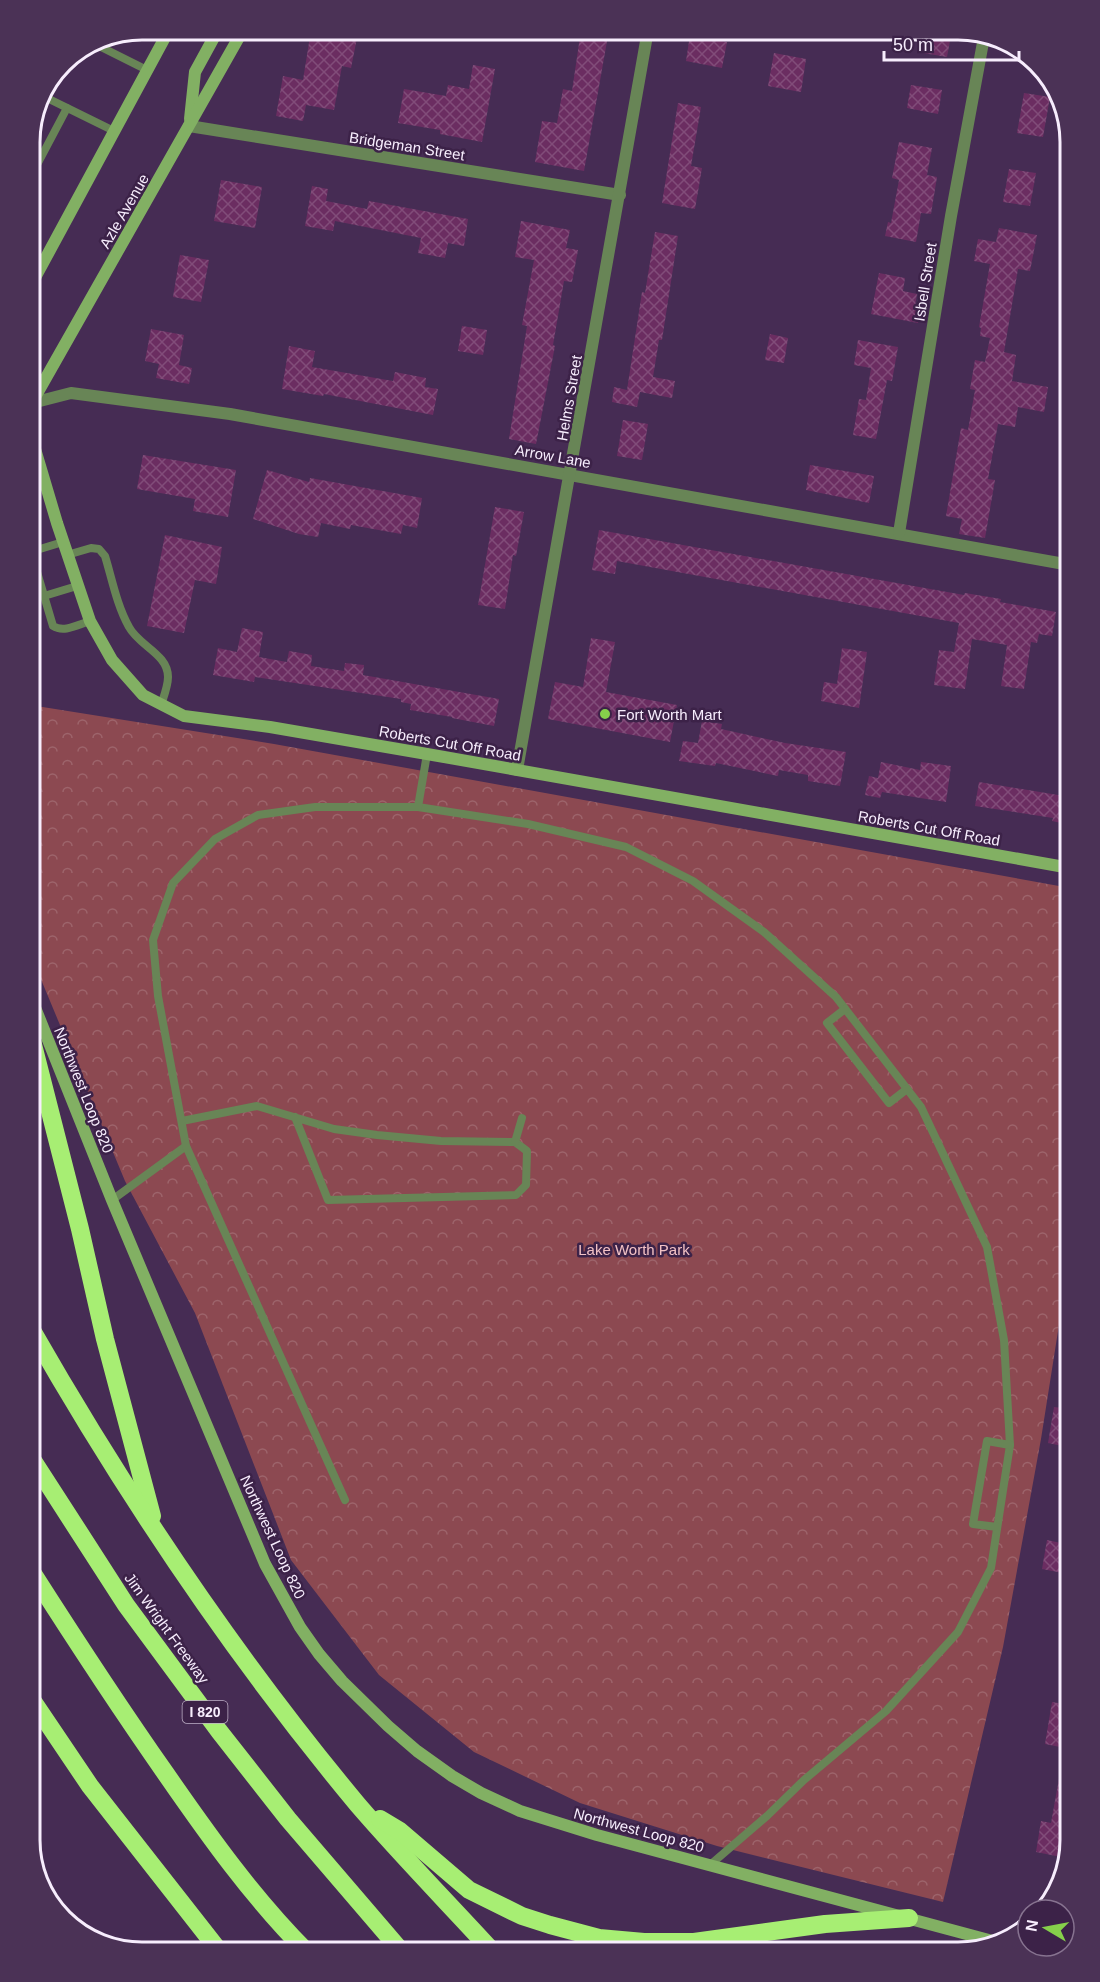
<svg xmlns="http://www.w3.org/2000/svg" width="1100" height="1982" font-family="Arial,sans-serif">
  <defs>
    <pattern id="park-crowns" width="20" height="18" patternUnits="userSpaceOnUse" patternTransform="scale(1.5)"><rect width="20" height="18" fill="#8c4951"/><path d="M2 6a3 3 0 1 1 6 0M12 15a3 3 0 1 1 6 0" fill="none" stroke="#9d646b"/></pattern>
    <pattern id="building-cross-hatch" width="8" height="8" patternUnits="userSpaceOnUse" patternTransform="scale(1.5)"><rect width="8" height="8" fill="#6b2d61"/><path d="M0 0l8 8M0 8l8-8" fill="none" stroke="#814c79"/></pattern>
  </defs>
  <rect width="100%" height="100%" fill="#462c54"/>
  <polygon fill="url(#park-crowns)" points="30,705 274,744 1070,888 1070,1255 1041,1439 1003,1647 943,1902 717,1846 580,1803 474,1752 379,1675 291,1560 195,1313 125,1181 30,953"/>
  <g fill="url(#building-cross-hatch)">
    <polygon points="311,30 348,30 346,36 357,38 351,68 342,66 334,110 306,105 303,121 276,116 283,76 303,80"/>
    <polygon points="581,30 609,30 584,171 535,162 542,121 557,123 563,89 572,91"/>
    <polygon points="927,30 952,30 947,57 923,53"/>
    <polygon points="690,35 727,42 722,68 686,61"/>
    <polygon points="774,53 806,59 801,92 768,86"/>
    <polygon points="473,65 495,69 482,142 440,134 440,130 398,123 404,89 446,96 448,85 469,89"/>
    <polygon points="911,85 942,90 938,114 907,108"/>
    <polygon points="1024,93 1050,97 1043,137 1017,133"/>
    <polygon points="678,103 701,107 691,166 702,168 695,209 662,203"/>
    <polygon points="899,142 932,148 927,175 937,177 931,214 921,213 916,242 885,236 888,222 891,223 899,180 892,178"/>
    <polygon points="1009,169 1036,173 1030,206 1003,202"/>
    <polygon points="221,180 262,187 255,228 214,221"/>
    <polygon points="312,186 328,189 326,201 367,209 369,201 468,219 464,246 448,243 445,258 418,253 421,238 335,221 333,231 305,226"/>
    <polygon points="521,221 570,230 566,248 578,250 572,282 564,281 553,345 555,346 536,444 509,439 527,326 522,325 534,260 515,257"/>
    <polygon points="999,228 1037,235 1030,271 1018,269 1004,352 1016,355 1012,381 1048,387 1044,412 1018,407 1015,427 998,424 988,479 995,480 985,538 959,534 962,519 946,516 961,428 968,430 975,390 970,389 975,360 985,362 990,338 980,336 981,328 979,327 990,264 974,261 978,239 996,242"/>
    <polygon points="655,232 678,236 662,340 659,340 653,377 675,381 672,398 640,392 637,407 612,402 614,387 627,390 642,292 645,293"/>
    <polygon points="180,255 209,260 201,302 173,297"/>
    <polygon points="879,273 905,278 903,291 917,294 915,306 922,307 918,323 871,314"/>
    <polygon points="462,326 487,330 483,355 458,351"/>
    <polygon points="151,329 184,335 179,365 192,368 189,384 156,378 159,364 145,361"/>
    <polygon points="770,334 788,338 784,363 765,360"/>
    <polygon points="858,340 898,347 892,381 887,380 876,439 853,435 859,399 866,400 871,368 854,365"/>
    <polygon points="289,346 315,351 312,367 393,381 395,372 426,378 425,387 438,389 433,415 324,394 323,396 282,389"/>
    <polygon points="623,420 648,424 642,460 617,456"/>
    <polygon points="143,455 236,470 228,517 193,511 195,499 137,489"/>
    <polygon points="810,465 874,476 869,503 806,490"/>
    <polygon points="267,470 309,482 310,478 422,498 417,528 403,525 401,534 351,525 350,529 321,523 318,537 299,534 253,519"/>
    <polygon points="495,507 524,512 516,556 513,555 505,609 478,605"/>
    <polygon points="599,530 964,595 965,593 1001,599 1000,602 1056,612 1052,636 1039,634 1037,643 1031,642 1024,689 1001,686 1007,645 972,639 965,689 934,685 939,650 954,652 959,623 617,561 615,574 592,570"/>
    <polygon points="165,535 222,547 216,584 195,580 184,633 147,626"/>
    <polygon points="242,628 263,632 259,657 287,662 289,651 312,655 311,666 344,671 345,663 364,665 363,675 499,699 494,726 452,718 452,717 410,710 411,704 401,702 401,699 255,677 254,682 213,675 218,648 237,652"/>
    <polygon points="591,638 615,642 606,692 677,705 670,742 548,719 555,682 583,687"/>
    <polygon points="842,648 867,652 859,708 821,701 824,682 837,684"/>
    <polygon points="702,721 722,724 721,729 785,743 846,752 840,786 808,781 808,775 779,770 778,776 716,763 715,766 679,761 683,741 698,743"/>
    <polygon points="881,762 920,770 921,762 951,766 946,802 882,792 880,798 865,795 869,776 878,778"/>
    <polygon points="979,782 1070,797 1070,825 1052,821 1053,818 975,806"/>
    <polygon points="1054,1407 1070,1409 1070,1430 1067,1447 1048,1443"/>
    <polygon points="1047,1540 1070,1545 1068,1574 1042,1569"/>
    <polygon points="1052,1702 1070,1705 1070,1749 1045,1744"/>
    <polygon points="1062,1762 1070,1762 1070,1834 1066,1858 1036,1852 1041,1821 1051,1823"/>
  </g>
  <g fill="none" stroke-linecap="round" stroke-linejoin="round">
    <g stroke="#688556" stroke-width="8">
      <polyline points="93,43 147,70"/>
      <polyline points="47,98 114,131"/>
      <polyline points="30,178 67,108"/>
      <polyline points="30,552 63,542"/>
      <path d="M31,552L53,626C64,633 77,625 90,621"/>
      <path d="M67,555L91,548L99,549L105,556C112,579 117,606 129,627C139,646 168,654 168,677C168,686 164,696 161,705"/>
      <polyline points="44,596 77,586"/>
      <polyline points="418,807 528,824 626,847 693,881 764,932 836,997 921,1107 987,1247 1004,1340 1010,1445 991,1568 958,1632 886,1711 804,1780 767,1816 710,1865"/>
      <polyline points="845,1009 827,1023 889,1103 907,1089"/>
      <polyline points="182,1121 257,1106 334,1129 377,1135 441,1141 515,1142 527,1151 526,1185 516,1195 328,1200 295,1117"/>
      <polyline points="515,1142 522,1118"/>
      <polyline points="112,1200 186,1146"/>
      <polyline points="345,1500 186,1146 158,996 153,940 173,883 215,839 258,815 315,807 418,807 427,754"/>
      <polyline points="997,1527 973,1524 987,1441 1010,1445"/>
    </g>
    <g stroke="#688556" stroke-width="12">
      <polyline points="189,126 620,195"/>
      <polyline points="30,401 32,403 71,393 230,414 1070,565"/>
      <polyline points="899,533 951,216 984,37"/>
      <polyline points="517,770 648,30"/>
    </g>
    <g stroke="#82b063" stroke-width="12">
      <polyline points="190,119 195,72 218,30"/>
      <polyline points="30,287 169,30"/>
      <polyline points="32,403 35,449 57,523 90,621 112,660 143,695 184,716 270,727 427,754 1070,868"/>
      <polyline points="30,406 243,30"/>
      <polyline points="30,995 112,1200 265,1564 300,1627 319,1654 342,1681 388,1726 417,1751 452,1776 481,1793 520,1811 597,1835 1000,1943"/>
    </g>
    <g stroke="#a7ee73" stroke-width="18">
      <polyline points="30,1033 80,1229 105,1339 152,1516"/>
      <path d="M30,1327C126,1495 234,1656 358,1805C401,1855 448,1903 493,1952"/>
      <polyline points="30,1456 126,1605 219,1731 288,1819 402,1952"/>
      <path d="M30,1569C74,1638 119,1707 166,1774C209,1836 253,1898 307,1952"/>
      <polyline points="30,1697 90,1786 220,1952"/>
      <polyline points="380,1819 400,1831 469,1890 522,1916 550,1925 599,1938 644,1942 694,1942 825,1924 909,1918"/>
    </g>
  </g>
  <circle fill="#86cf4b" stroke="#3c2248" stroke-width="2" cx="605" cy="714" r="6"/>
  <g text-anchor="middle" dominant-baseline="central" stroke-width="5" stroke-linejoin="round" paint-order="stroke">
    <rect fill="#3c2248" stroke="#bfb0c7" stroke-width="1.5" x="182.5" y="1701" width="45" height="22" rx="4.5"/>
    <g font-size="14" font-weight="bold" fill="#f7edfd">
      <text x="205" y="1712">I 820</text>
    </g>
    <g font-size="15" fill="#f7edfd" stroke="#3c2248">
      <text transform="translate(407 146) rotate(9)">Bridgeman Street</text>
      <text transform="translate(124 211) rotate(-60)">Azle Avenue</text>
      <text transform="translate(925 282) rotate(-81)">Isbell Street</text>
      <text transform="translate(569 398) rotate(-80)">Helms Street</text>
      <text transform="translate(553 456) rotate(10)">Arrow Lane</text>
      <text transform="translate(450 743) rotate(10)">Roberts Cut Off Road</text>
      <text transform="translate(929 828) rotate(10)">Roberts Cut Off Road</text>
      <text transform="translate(84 1090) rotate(68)">Northwest Loop 820</text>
      <text transform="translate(273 1537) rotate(65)">Northwest Loop 820</text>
      <text transform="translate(167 1628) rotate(54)">Jim Wright Freeway</text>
      <text transform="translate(639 1830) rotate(15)">Northwest Loop 820</text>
    </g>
    <g font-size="15" fill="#f7edfd" stroke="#3c2248" text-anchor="start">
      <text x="617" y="714">Fort Worth Mart</text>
    </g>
    <g font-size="15" fill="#f3c2c5" stroke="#3c2248">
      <text x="634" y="1249">Lake Worth Park</text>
    </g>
  </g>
  <path d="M0 0H1100V1982H0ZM142 40H958A102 102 0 0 1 1060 142V1840A102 102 0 0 1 958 1942H142A102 102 0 0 1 40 1840V142A102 102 0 0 1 142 40Z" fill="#4b3256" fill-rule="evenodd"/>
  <path fill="none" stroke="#f7edfd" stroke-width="3" d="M142 40H958A102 102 0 0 1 1060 142V1840A102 102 0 0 1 958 1942H142A102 102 0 0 1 40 1840V142A102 102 0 0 1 142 40Z"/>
  <g transform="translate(1046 1928) rotate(280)"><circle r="28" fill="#3c2248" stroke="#877390" stroke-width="1.5"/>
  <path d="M0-4.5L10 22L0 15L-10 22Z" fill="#86cf4b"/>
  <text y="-9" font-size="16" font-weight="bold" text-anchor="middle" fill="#f7edfd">N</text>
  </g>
  <path d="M884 51v9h135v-9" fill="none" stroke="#f7edfd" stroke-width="3"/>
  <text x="893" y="51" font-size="18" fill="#f7edfd" stroke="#3c2248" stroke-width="4.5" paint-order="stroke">50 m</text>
</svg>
